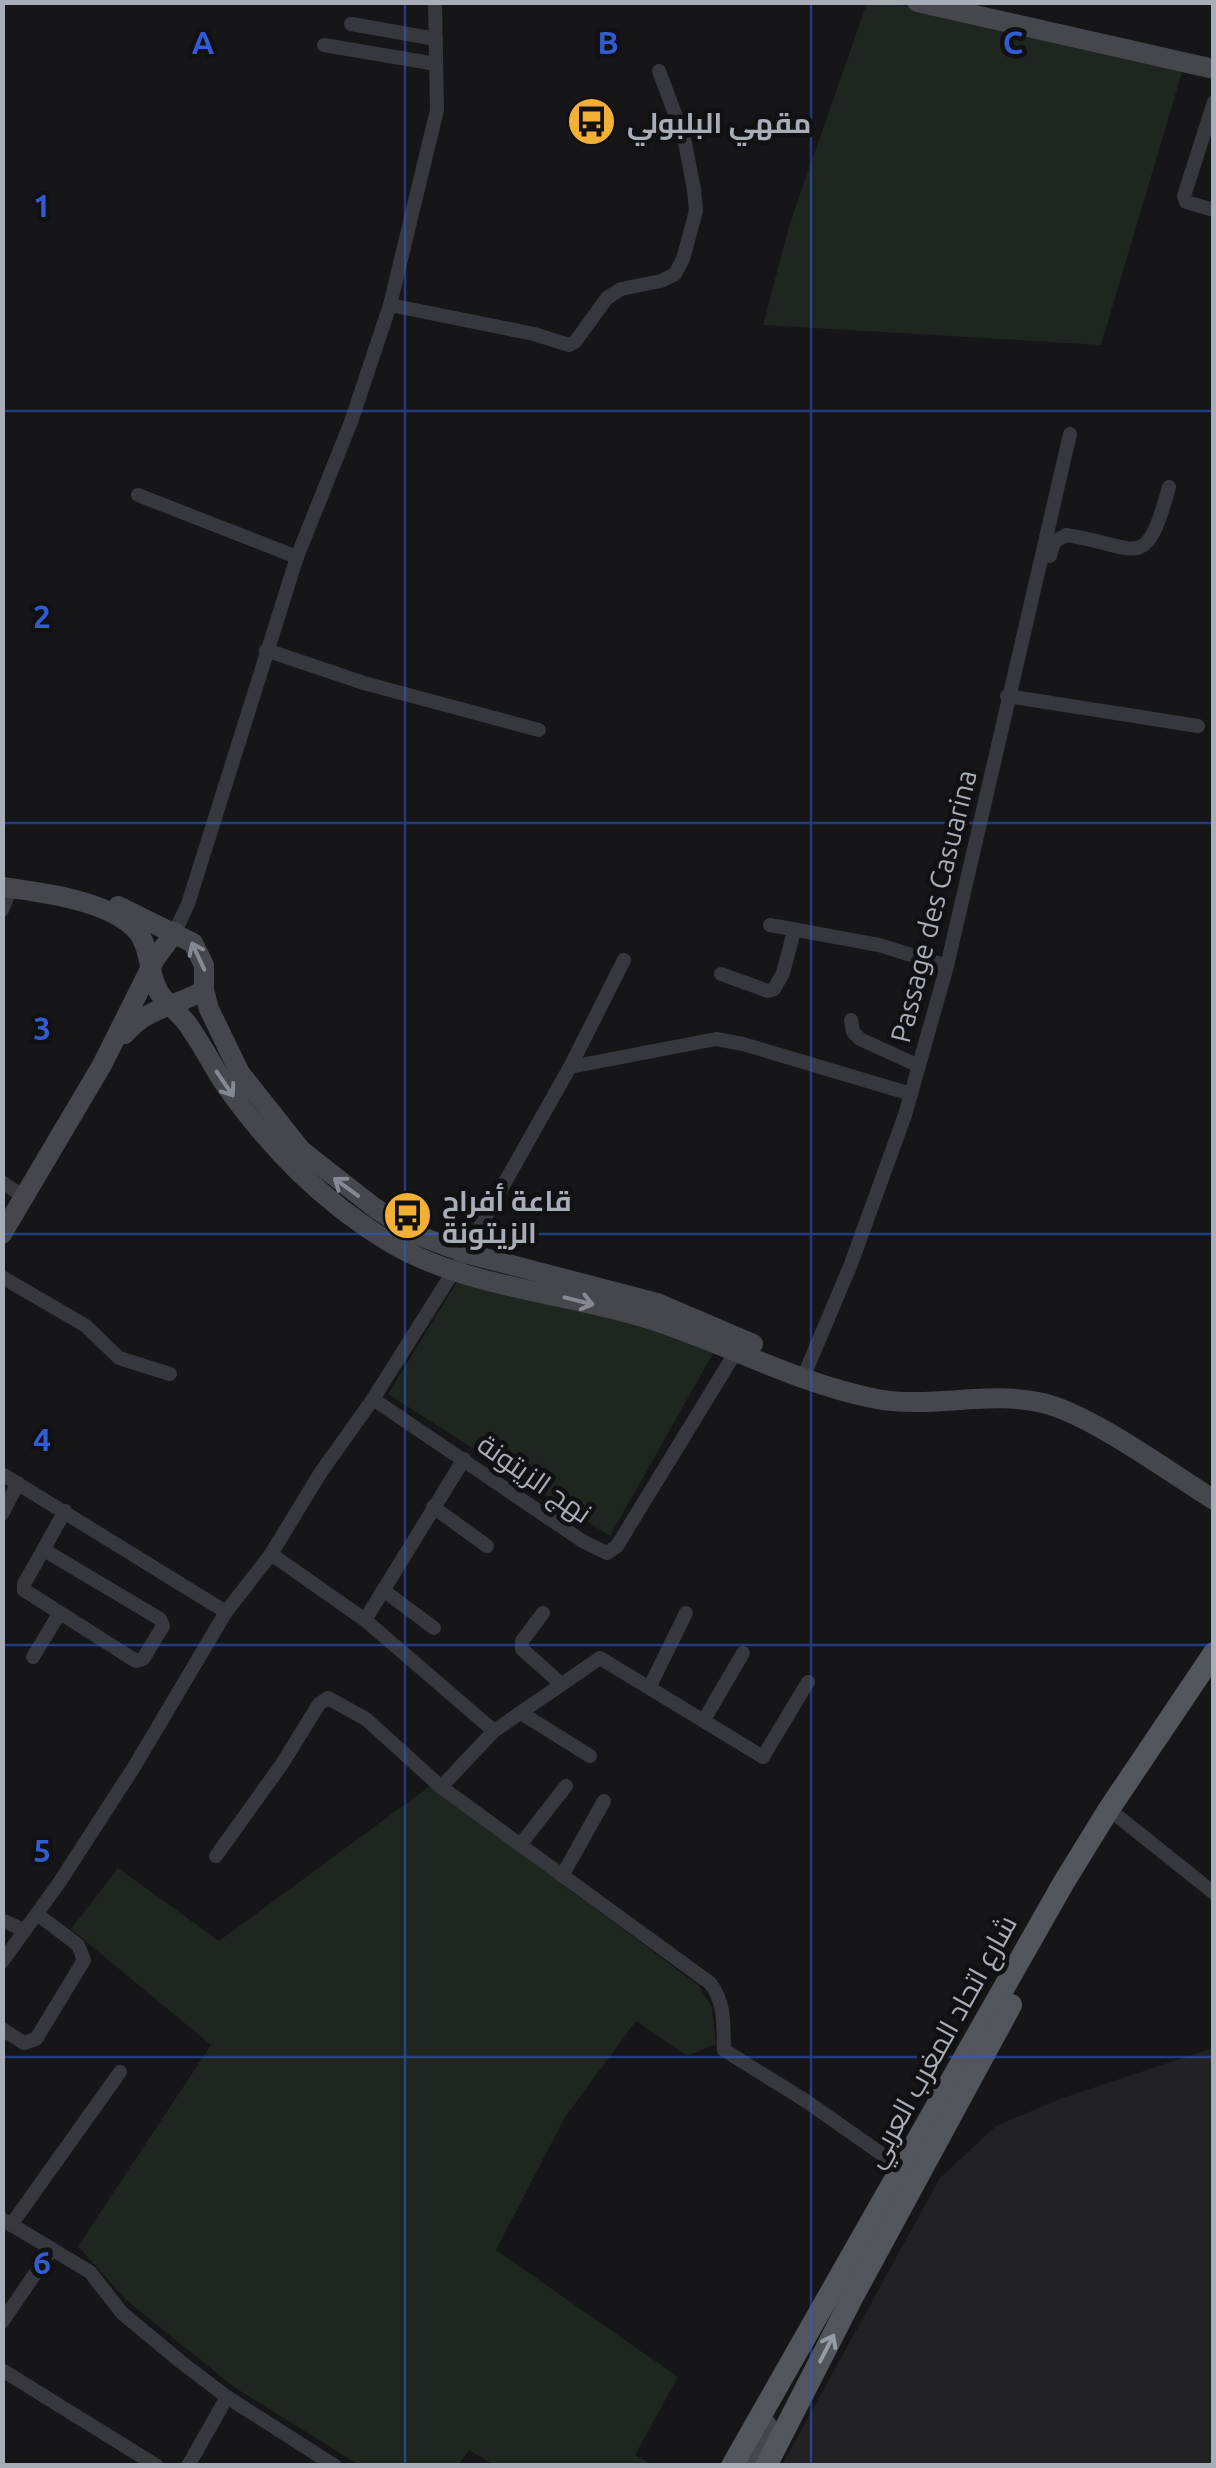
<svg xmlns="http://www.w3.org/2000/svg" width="1216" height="2468" font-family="Ubuntu,Cairo,sans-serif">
  <rect width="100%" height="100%" fill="#161618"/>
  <polygon fill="#222225" points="1213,2048 1213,2465 782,2465 940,2178 996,2126 1060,2099"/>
  <g fill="#1e261f">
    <polygon points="867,3 893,3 1183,69 1101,345 763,325 790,223"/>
    <polygon points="458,1280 622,1316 715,1350 610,1536 388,1394"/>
    <polygon points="430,1786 698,1985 712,2007 716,2044 687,2056 636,2021 565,2117 496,2250 678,2377 635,2455 652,2465 494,2465 469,2450 458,2465 359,2465 234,2387 126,2300 78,2246 211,2045 71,1929 118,1868 219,1941"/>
  </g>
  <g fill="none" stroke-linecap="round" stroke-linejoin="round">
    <g stroke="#37383d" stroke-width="14">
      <polyline points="351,24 436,39"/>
      <polyline points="324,45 436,64"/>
      <polyline points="1214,102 1184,196 1186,202 1214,210"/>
      <polyline points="390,305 534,334 569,345 575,342 607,298 621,289 661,281 675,274 683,259 696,211 694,189 684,138 659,71"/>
      <polyline points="138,495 297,557"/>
      <path d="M1050,556L1054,542L1066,535C1139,546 1145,575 1169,487"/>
      <polyline points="266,650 364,683 539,730"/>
      <polyline points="1007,696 1198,726"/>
      <polyline points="2,910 11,888"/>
      <polyline points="770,925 879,945 947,966"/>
      <polyline points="175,932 188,904 297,557 351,422 390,305 437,110 435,2"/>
      <polyline points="721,974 768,991 774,989 783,973 794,931"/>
      <polyline points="851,1020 853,1032 860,1039 919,1066"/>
      <polyline points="570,1067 716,1039 743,1044 911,1094"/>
      <polyline points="2,1182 24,1197"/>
      <polyline points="2,1277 86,1326 119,1358 170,1374"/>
      <polyline points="803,1378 851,1264 905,1115 947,966 1070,434"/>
      <polyline points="373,1399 584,1542 607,1553 617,1546 740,1345"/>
      <polyline points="2,1474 226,1612"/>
      <polyline points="433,1507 487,1546"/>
      <polyline points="2,1514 18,1483"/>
      <polyline points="44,1550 160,1619 163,1626 143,1659 136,1661 24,1590 24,1584 65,1511"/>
      <polyline points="271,1554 365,1620 494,1731"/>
      <polyline points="383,1590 434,1628"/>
      <polyline points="543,1613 522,1641 522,1649 560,1683"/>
      <polyline points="365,1620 464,1459"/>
      <polyline points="33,1657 59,1614"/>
      <polyline points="650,1686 686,1613"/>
      <polyline points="521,1713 590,1756"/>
      <polyline points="704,1720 743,1653"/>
      <polyline points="441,1787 494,1731 600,1658 763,1757 808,1682"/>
      <polyline points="1120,1818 1214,1893"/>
      <polyline points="520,1845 566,1786"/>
      <path d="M216,1856L282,1764L319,1704L328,1698L366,1719L441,1787L710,1983C726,2004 723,2025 724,2050L806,2101L903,2169"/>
      <polyline points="562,1876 604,1801"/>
      <polyline points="2,1920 24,1930"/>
      <polyline points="2,1962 59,1883 134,1767 226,1612 271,1554 321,1472 373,1399 465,1253 570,1067 624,960"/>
      <polyline points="2,2029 24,2043 36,2039 84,1960 78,1945 37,1914"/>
      <polyline points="2,2219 90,2272 122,2313 181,2362 227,2397 335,2466"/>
      <polyline points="11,2225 120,2072"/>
      <polyline points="2,2322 52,2249"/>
      <polyline points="2,2370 157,2466"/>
      <polyline points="188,2466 227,2397"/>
    </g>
    <g stroke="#45474d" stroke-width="20">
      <polyline points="917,2 1214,69"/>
      <path d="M2,887C40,892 103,900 132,926C153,944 146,973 160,994C168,1005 178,1012 186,1022C201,1042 212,1065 226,1086C271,1149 322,1201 389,1242C464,1287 566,1293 649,1319C725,1343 798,1384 877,1399C932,1409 989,1390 1043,1403C1092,1415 1169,1472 1214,1500"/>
      <polyline points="118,906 193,943 204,965 204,990 209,1009 240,1073 301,1150 375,1208 417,1235 465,1253 657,1303 753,1344"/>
      <path d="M125,1034C147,1007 176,1007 204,990"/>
      <polyline points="2,1234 102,1065 155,959 175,932"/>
      <polyline points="746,2466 767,2425"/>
    </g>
    <g stroke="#53555c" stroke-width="22">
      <polyline points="732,2466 1064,1882 1109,1809 1214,1653"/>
      <polyline points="766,2466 851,2300 1011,2005"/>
    </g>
  </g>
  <defs><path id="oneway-shaft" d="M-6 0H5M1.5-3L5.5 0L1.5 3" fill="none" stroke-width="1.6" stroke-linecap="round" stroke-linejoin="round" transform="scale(2.5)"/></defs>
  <g stroke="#858993">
    <use href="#oneway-shaft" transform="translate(198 956) rotate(-115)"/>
    <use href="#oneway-shaft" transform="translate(225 1084) rotate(56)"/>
    <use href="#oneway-shaft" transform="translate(346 1187) rotate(-144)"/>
    <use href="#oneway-shaft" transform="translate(579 1301) rotate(14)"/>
  </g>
  <use stroke="#979ba6" href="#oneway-shaft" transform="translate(827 2348) rotate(-63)"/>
  <path fill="none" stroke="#325cd3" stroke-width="2.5" stroke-opacity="0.55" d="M405,2V2466M811,2V2466M2,411H1214M2,823H1214M2,1234H1214M2,1645H1214M2,2057H1214"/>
  <defs>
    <symbol id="bus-disc" viewBox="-11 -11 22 22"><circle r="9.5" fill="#f2b134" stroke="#111113"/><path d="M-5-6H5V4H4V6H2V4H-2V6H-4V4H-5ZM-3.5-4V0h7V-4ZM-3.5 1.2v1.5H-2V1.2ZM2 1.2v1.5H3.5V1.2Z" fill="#111"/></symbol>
  </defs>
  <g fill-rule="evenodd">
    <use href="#bus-disc" x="564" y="94" width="55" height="55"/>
    <use href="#bus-disc" x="380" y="1188" width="55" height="55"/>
  </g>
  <g text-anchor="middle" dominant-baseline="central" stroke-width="9" stroke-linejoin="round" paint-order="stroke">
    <g font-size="28" font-weight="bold" fill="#a8adb8" stroke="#111113" text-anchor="start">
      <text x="627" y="122">مقهي البلبولي</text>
      <text x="442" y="1200">قاعة أفراح<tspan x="442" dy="32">الزيتونة</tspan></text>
    </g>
    <g font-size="28" fill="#a8adb8" stroke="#111113">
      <text transform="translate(933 906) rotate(-76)">Passage des Casuarina</text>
      <text transform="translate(535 1478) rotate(35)">نهج الزيتونة</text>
      <text transform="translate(940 2041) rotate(-61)">شارع اتحاد المغرب العربي</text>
    </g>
  </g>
  <g font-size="32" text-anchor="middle" font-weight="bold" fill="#325cd3" stroke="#111113" stroke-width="9" stroke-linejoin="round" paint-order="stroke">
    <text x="203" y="54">A</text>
    <text x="608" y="54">B</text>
    <text x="1013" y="54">C</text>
    <text x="42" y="217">1</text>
    <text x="42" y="628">2</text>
    <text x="42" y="1040">3</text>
    <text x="42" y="1451">4</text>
    <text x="42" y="1862">5</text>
    <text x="42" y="2274">6</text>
  </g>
  <rect width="1216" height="2468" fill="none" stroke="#a8adb8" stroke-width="10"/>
</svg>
